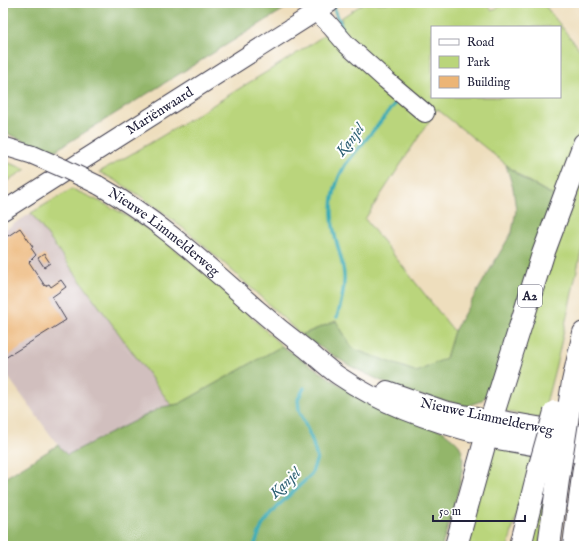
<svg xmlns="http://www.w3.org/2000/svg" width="587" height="549" font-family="'IM FELL English',serif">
  <rect width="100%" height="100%" fill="#fff"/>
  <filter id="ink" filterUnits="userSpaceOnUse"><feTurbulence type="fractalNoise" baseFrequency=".025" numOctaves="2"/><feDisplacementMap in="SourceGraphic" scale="8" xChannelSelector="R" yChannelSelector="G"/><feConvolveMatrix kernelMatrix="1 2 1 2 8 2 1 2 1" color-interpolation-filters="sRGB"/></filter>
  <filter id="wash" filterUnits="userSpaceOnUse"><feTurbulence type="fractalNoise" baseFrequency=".012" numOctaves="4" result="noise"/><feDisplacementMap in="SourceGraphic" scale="16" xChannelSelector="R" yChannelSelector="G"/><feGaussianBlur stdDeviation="0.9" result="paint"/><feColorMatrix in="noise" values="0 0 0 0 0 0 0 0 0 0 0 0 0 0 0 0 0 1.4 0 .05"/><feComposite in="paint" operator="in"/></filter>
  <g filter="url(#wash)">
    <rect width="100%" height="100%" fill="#eedebd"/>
    <polygon fill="#d1bfbe" points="31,213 171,405 162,407 66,456 3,370 3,231"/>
    <g fill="#bad57b" stroke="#6e7c5b" fill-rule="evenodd">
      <path d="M364,3H487L492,11L505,3H543L584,55V123L556,197L523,178L437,109L365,219L454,331L446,358L417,372L353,349L336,321L301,335C266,302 232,269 195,238C165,213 134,189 99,172C149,145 197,115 245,85C278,65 312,45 342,22L341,18ZM432,27H560V97H432Z"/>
      <polygon points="3,161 26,169 3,184"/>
      <polygon points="584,171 584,238 558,357 542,419 503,411 538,301"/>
      <path d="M72,189C91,197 110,206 127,216C185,251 233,300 282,346L179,404L171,405L31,213Z"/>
      <polygon points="497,447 533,453 508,546 463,546 491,453"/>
      <polygon points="544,476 550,476 539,546 524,546"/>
    </g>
    <g fill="#93b66b" stroke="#5a6c53">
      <polygon points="3,3 289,3 286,8 53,152 3,132"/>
      <polygon points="506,165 523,179 556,197 489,393 481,401 467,406 402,391 350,366 301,335 336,321 353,349 417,372 446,358 454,331 512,232 516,210 513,188"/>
      <path d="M282,346L340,385L444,432C451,438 460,443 462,452C467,470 448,526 442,546H3V479L58,445L67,455L162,407L179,404Z"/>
    </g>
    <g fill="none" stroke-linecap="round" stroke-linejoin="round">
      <g stroke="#3bacb7" stroke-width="3.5">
        <polyline points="334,8 342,28"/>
        <path d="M337,317C341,304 345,289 344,275C343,261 338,249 335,236C329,212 332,187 345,165L395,104L394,95"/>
        <polyline points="254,546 262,526 280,504 311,475 317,458 312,440 299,410 298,399 304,388"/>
      </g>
    </g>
    <g id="blocks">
      <g fill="#ecb576">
        <polygon points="20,228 33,247 31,248 36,255 29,262 45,286 49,284 51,287 61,280 66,287 52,297 66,320 5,358 3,355 3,238 7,235 8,236"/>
        <polygon points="44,254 50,263 44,267 38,258"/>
      </g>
    </g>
  </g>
  <g filter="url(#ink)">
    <use href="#blocks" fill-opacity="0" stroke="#413e4e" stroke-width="1"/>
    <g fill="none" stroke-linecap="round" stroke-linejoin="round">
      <defs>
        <g id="minor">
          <polyline points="308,4 327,22 347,45 386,80 425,113"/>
          <polyline points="3,146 33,155"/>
          <path id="s1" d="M98,185C157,218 206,264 257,309C273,323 289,336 306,349C317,358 327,368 339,376C383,406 435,424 486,436"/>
          <path id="s2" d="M3,211L330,3"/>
          <polyline points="387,390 444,410 491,420"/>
        </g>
        <g id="major">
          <polyline points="491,420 584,436"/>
          <polyline points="486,436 584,453"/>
        </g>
        <g id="highway">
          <polyline points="568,415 573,382 584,333"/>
          <polyline points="456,546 491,420 543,254 584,144"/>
          <polyline points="520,546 539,469"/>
          <polyline points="549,546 559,472"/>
          <polyline points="574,546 584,468"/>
        </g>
      </defs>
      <use href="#minor" stroke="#413e4e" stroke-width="20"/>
      <use href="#major" stroke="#413e4e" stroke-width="24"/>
      <use href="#highway" stroke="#413e4e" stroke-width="24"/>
      <use href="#minor" stroke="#fff" stroke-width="18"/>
      <use href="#major" stroke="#fff" stroke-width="22"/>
      <use href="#highway" stroke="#fff" stroke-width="22"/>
      <defs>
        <polyline id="minor-bridge" points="33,155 65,169 98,185"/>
        <g id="highway-bridge">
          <polyline points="539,469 555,412"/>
          <polyline points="559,472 568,415"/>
        </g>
      </defs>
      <use href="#minor-bridge" stroke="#413e4e" stroke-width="20" stroke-linecap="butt"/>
      <use href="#highway-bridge" stroke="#413e4e" stroke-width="24" stroke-linecap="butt"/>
      <use href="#minor-bridge" stroke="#fff" stroke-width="18"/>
      <use href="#highway-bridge" stroke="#fff" stroke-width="22"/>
    </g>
  </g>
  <g text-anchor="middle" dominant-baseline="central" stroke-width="4" stroke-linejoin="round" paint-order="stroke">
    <rect fill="#fff" stroke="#646476" stroke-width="1" x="518" y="285" width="24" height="22" rx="3"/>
    <g font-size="13" font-weight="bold" fill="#22223b">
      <text x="530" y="296">A2</text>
    </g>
    <g font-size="14" fill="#22223b" stroke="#fff">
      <text stroke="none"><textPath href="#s2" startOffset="186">Mariënwaard</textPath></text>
      <text stroke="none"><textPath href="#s1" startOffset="81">Nieuwe Limmelderweg</textPath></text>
      <text transform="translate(487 417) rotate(12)">Nieuwe Limmelderweg</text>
    </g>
    <g font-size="15" font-style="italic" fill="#2d6073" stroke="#fff">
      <text transform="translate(350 140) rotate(-52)">Kanjel</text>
      <text transform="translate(285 483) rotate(-44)">Kanjel</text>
    </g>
  </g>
  <rect width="587" height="549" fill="none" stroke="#fff" stroke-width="16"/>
  <rect x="431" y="26" width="130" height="72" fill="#ffffff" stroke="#a7a7b1"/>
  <rect x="439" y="39" width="20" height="6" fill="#ffffff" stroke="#a7a7b1"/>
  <text x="467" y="46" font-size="12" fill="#22223b">Road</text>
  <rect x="439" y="56" width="20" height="12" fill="#bad57b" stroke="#a7a7b1"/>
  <text x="467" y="66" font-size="12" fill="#22223b">Park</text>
  <rect x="439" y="76" width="20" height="12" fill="#ecb576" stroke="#a7a7b1"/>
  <text x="467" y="86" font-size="12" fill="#22223b">Building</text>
  <path d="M433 515v6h92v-6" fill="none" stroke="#22223b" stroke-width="2"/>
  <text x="439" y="515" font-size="12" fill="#22223b" stroke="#ffffff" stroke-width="3" paint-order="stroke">50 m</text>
</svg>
